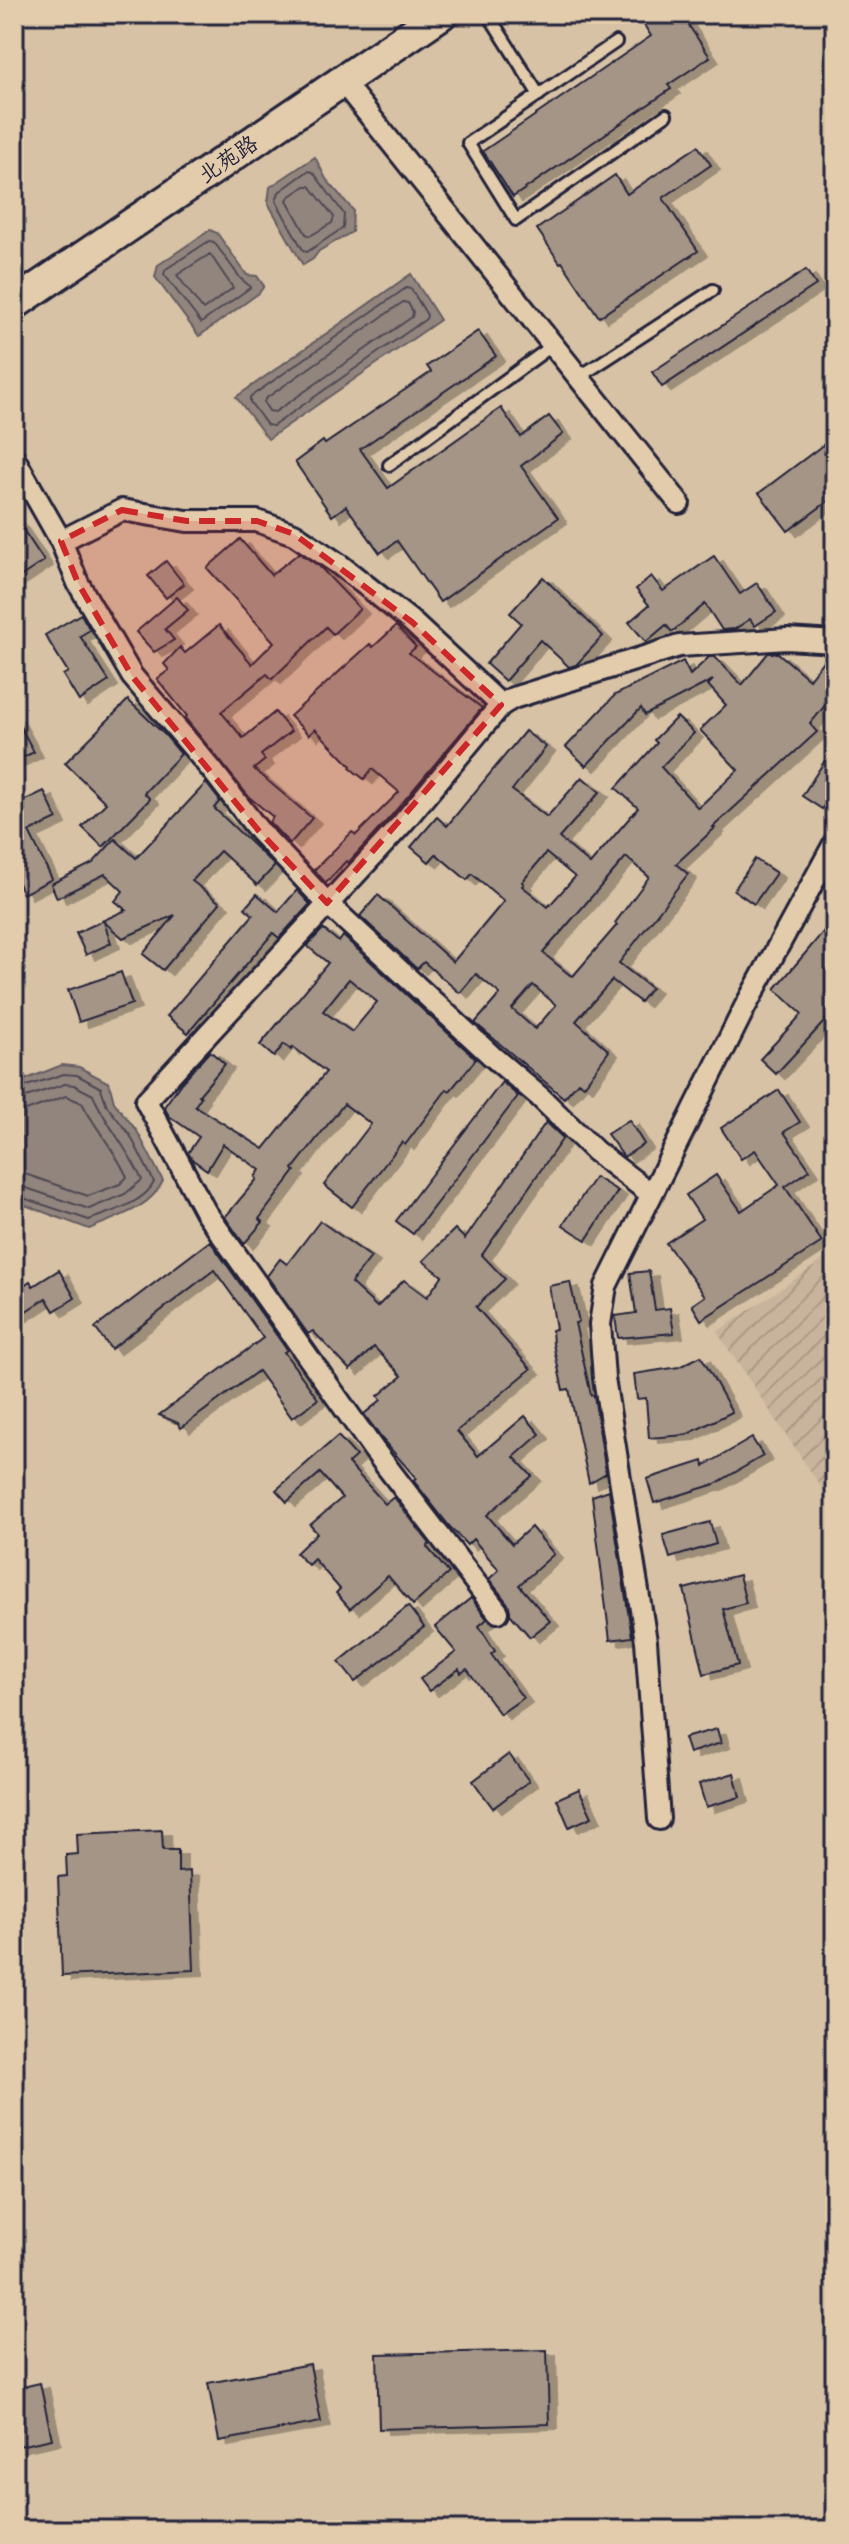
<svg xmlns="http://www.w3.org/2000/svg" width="849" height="2544" font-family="Sriracha,'LXGW WenKai TC',sans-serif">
  <defs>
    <pattern id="industrial-furrows" width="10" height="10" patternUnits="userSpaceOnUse" patternTransform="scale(2)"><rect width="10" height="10" fill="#c8b49c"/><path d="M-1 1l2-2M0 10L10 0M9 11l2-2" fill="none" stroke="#ac9a87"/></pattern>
    <filter id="shadow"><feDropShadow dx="9" dy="5" stdDeviation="0" flood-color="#0004"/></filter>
  </defs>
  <rect width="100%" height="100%" fill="#d7c2a5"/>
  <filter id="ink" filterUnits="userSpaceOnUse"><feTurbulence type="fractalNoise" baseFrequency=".0125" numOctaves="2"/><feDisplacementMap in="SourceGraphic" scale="16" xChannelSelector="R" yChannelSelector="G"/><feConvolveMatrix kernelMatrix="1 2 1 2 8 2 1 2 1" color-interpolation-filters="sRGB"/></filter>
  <g filter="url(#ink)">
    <polygon fill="url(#industrial-furrows)" points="835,1252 835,1508 717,1332"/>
    <g fill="#92857d" stroke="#655d63" stroke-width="2">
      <polygon points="315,157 326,179 353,210 352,232 319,251 313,259 303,265 268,203 270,187"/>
      <polygon points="210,230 217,233 247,275 257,276 264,286 259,293 199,336 155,277 158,265"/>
      <polygon points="411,274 440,320 268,439 236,397"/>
      <path d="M62,1065L79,1067L109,1083L114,1102L137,1131L163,1181C150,1209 116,1217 89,1229L14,1201V1084Z"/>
    </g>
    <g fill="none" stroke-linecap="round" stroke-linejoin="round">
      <g stroke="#4f4a55" stroke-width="2">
        <polygon points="308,171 313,172 344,214 343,228 307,252 303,250 276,201 279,192"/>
        <polygon points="305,186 310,186 334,217 332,223 310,236 306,234 287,200 289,197"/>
        <polygon points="209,241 214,242 241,279 251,287 201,323 164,274 166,269"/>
        <polygon points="210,254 233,288 203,310 177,275"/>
        <polygon points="406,288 411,289 427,315 426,319 273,426 267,425 250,402 250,397"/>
        <polygon points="403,302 408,303 413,312 412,317 275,412 269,411 264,403 265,399"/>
        <path d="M14,1090L64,1074L77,1075L101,1088L107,1106L130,1135L154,1182C145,1203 109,1212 89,1220L14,1195"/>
        <path d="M14,1101L65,1084L74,1085L93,1095C106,1125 129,1150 142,1180L125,1194L89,1209L14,1184"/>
        <path d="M14,1113L26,1111L66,1096L82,1103C95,1128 115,1150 127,1177L120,1184L88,1196L25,1174L14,1172"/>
      </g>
    </g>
    <g fill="#a59587" stroke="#22223b" stroke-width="2" fill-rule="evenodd" filter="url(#shadow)">
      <polygon points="637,14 681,14 710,57 668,85 671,89 513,197 483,151 651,36"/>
      <polygon points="698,146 711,165 663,198 698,251 599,317 562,262 560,263 537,229 615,175 627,194"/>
      <polygon points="806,270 816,285 662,387 652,372"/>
      <polygon points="478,331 496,356 360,449 388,488 501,408 521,437 549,416 563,434 521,466 558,518 440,602 397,541 380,553 346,506 332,516 295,462 323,441 325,444 431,372 427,366"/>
      <polygon points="835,436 835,496 788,531 759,493"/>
      <polygon points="14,516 44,561 14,581"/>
      <polygon points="240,539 271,575 299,553 319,566 360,609 333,634 326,627 272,679 267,674 221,712 243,738 275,712 291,731 261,755 265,760 254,769 312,818 290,844 269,822 273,817 249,797 185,718 187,716 157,679 169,670 164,664 180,647 185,653 219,625 252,664 274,642 207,568"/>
      <polygon points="714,556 740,594 757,583 776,612 755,626 750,619 735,629 722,630 705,604 672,632 666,625 646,642 629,622 649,605 636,589 651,576 663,591"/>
      <polygon points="166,561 184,584 166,598 148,576"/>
      <polygon points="543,577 603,636 576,665 569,667 540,640 505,681 486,664 521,623 510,613"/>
      <polygon points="177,597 188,610 165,629 174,640 154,652 136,632"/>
      <polygon points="81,614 90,630 80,636 109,681 79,701 63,675 68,672 45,635"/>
      <polygon points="396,626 416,647 409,653 482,708 392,815 348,863 346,861 326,883 314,870 352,832 356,835 399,792 372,769 364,779 350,768 351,766 315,729 309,735 290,716 370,644 373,647"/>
      <path d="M768,653H778L809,679L823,661L835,670V693L810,724L817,732L713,827L715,828L676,864L688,874L619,963L651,988L640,1002L612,980L576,1021L609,1051L584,1086L578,1082L564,1098L475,1023L500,994L476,974L460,993L424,962L417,969L360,916L378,895L453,962L504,901L472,874L467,880L436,854L429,862L411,847L437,817L447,826L525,731L546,747L512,790L547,817L582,777L600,792L559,838L590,864L638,808L616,788L657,743L654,740L677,717L694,733L661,767L698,808L738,770L700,730L726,705L708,685L713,680L645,715L641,708L586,766L566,747L615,695L683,661L690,675L709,657H715L742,685ZM546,853L575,877L548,907L522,886L524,884L522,882ZM626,857L649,877L615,923L617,925L573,976L570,975L543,953ZM533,985L556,1005L535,1029L512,1009Z"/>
      <polygon points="128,700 165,735 181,754 144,793 150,799 103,847 82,827 106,803 65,763"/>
      <polygon points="14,715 34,752 14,762"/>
      <polygon points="835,745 835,788 822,809 802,796"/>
      <polygon points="206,783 220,801 214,808 275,866 257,885 220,851 192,881 220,903 163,970 143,954 175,915 123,938 104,922 111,943 86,955 76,933 126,910 115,901 123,891 105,874 57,898 51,884 93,863 115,839 136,858"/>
      <polygon points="44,791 57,819 29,832 52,879 23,894 14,875 14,803 15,805"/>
      <polygon points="755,859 776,873 754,904 734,890"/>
      <polygon points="297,890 310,904 279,938 273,933 188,1033 167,1016 253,915 245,908 257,894 278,912"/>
      <polygon points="835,918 835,1010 776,1074 760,1059 802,1014 775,989"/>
      <path d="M323,929L339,942L343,936L476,1059L450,1091L447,1089L405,1145L402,1142L352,1207L324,1185L371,1124L344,1104L293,1169L295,1171L259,1219L263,1222L244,1244L225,1217L257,1179L255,1177L260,1170L223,1144L207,1170L193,1160L188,1153L199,1137L169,1116L164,1107L181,1083L210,1051L225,1064L199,1095L201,1097L195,1106L264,1149L326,1072L293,1047L291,1050L284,1044L274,1057L260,1045L328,963L307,946ZM349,979L377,1002L352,1032L323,1011Z"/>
      <polygon points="121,972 132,1004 79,1022 68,990"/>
      <polygon points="502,1082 518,1096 413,1234 396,1221"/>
      <polygon points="779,1090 800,1122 784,1132 810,1170 785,1187 822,1242 701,1320 692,1305 705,1296 666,1243 702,1219 686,1195 716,1175 741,1211 779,1185 755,1150 741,1159 721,1128"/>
      <polygon points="629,1120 644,1144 624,1157 607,1134"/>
      <polygon points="546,1122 563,1138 482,1255 505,1279 476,1307 531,1369 457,1431 478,1456 525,1416 540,1434 514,1457 532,1476 487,1515 512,1544 531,1527 554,1554 519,1585 550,1621 530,1637 510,1614 508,1604 489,1579 499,1570 473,1539 467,1545 450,1527 413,1480 416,1478 382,1439 364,1414 381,1400 378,1396 402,1376 374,1347 350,1370 313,1331 308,1334 267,1276 280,1259 287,1264 320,1221 371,1257 351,1283 377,1307 404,1280 427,1297 442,1276 423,1261 455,1229 465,1239"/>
      <polygon points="595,1177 618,1191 586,1240 563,1225"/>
      <polygon points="210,1241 287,1350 284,1352 318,1399 292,1418 258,1371 181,1428 178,1423 159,1415 263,1338 214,1270 111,1349 95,1328"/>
      <polygon points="59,1270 75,1298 54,1311 46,1298 14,1319 14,1292 30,1281 33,1286"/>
      <polygon points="649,1271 655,1310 670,1308 674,1333 618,1338 615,1316 636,1313 630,1273"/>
      <polygon points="570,1282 579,1322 575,1323 591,1395 594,1395 606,1473 589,1483 569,1389 563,1390 553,1344 552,1330 556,1329 549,1286"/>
      <polygon points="701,1356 732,1412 686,1435 649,1438 646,1398 637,1399 634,1374 679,1367"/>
      <polygon points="338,1436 356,1456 348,1463 385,1504 394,1497 430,1544 427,1547 449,1573 413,1605 388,1576 350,1609 336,1593 340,1589 314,1559 308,1565 296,1553 317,1533 310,1525 342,1498 320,1473 287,1502 276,1490"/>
      <polygon points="752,1438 763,1456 715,1484 654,1503 647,1479 703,1461 704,1466"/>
      <polygon points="609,1490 632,1637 610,1640 592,1496"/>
      <polygon points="710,1522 716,1544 670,1558 663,1535"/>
      <polygon points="739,1575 746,1603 723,1609 738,1665 704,1674 684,1589"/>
      <polygon points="471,1598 487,1619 479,1626 495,1651 491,1654 523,1698 500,1714 467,1669 461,1673 459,1669 429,1691 420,1679 456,1652 435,1627"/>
      <polygon points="408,1606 424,1627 355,1682 339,1662"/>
      <polygon points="717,1729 721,1743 689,1753 684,1738"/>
      <polygon points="509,1754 529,1781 493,1808 473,1781"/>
      <polygon points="734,1773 740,1797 706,1807 699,1784"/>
      <polygon points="579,1789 592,1817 569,1827 557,1799"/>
      <polygon points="162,1830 163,1850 178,1850 178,1872 190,1871 194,1970 62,1976 58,1877 67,1876 66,1855 78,1854 77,1834"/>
      <polygon points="547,2350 549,2424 379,2429 377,2354"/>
      <polygon points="310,2364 321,2422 219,2441 208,2383"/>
      <polygon points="40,2383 52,2439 14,2447 14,2389"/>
    </g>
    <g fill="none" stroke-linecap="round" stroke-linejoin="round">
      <defs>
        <g id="lane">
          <polyline points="488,14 539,95"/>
          <polyline points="616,42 468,143 516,220 666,115"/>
          <polyline points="579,377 713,290"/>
          <polyline points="389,465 553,345"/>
        </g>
        <g id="street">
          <polyline points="342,81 679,503"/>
          <polyline points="14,458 61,541 122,510 187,521 257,521 294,534 340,565 412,622 501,705 513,698 679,646 787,639 835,642"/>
          <polyline points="61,541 78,583 132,676 212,770 259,831 327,903 493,1057 540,1097 595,1151 651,1194"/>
          <polyline points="498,1612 374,1450 205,1211 146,1101 402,824 501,705"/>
          <polyline points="659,1819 646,1641 604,1378 600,1324 606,1286 745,1007 835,842"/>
        </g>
        <polyline id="secondary" points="14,304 441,14"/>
      </defs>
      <use href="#lane" stroke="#22223b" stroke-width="16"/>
      <use href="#street" stroke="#22223b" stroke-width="26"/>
      <use href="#secondary" stroke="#22223b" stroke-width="36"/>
      <use href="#lane" stroke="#e3ccac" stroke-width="10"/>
      <use href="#street" stroke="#e3ccac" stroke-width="20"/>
      <use href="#secondary" stroke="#e3ccac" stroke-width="30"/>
    </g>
  </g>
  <path fill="#cd2829" fill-opacity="0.2" stroke="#cd2829" stroke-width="6" stroke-dasharray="16 10" stroke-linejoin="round" d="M122,510L187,521H257L294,534L412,622L501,705L327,903L259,831L132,676L78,583L61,541Z"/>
  <g text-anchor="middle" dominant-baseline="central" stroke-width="6" stroke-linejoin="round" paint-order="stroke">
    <g font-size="22" fill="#22223b" stroke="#e3ccac">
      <text transform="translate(228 159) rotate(-34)">北苑路</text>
    </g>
  </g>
  <rect width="849" height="2544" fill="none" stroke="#e3ccac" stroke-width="48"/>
  <rect x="24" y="24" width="801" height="2496" fill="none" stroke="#22223b" stroke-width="3" filter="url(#ink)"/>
</svg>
